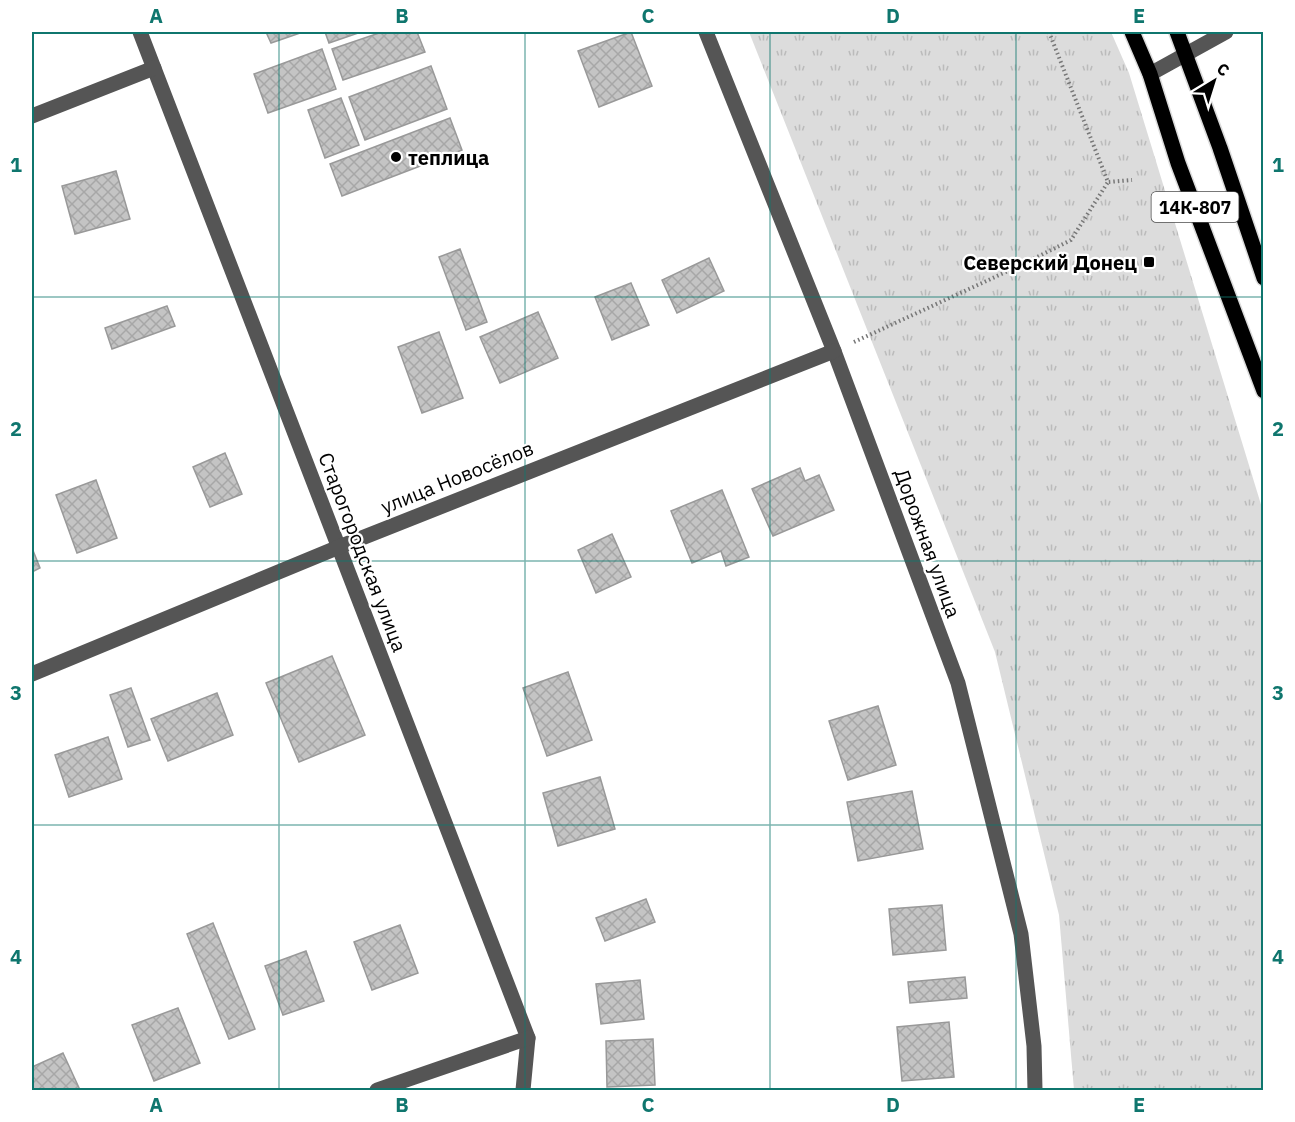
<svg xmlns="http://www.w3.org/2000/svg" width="1295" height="1122" font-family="'IBM Plex Sans',sans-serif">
  <defs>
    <pattern id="grass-tufts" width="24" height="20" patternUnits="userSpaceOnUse" patternTransform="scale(1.5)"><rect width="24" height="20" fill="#dcdcdc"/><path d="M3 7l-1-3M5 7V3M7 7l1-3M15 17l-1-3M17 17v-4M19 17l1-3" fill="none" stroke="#bbb"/></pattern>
    <pattern id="building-cross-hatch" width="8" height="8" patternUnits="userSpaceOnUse" patternTransform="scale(1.5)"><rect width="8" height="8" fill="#c4c4c4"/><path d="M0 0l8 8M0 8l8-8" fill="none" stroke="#a7a7a7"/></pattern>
  </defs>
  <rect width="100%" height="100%" fill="#fff"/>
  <polygon fill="url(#grass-tufts)" points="749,32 1111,32 1129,73 1263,511 1263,1090 1074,1090 1059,915 995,652"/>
  <g fill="url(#building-cross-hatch)" stroke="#999" stroke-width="1.5">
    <polygon points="266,32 303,32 271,43"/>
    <polygon points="325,32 361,32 329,43"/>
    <polygon points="382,32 417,32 425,52 343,80 332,49"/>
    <polygon points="631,32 652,86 599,107 578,51"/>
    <polygon points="322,49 336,89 268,113 254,74"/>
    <polygon points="431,66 447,109 365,140 349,97"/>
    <polygon points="341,98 359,145 325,158 308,110"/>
    <polygon points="450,118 462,150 342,196 330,164"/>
    <polygon points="116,171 130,219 75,234 62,186"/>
    <polygon points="460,249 487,322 466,330 439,257"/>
    <polygon points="709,258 724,291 677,313 662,280"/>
    <polygon points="631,283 649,325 612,340 595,297"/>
    <polygon points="167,306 175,326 112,349 105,328"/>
    <polygon points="538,312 558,358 500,383 480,337"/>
    <polygon points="439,332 463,398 422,413 398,347"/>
    <polygon points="225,453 242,494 210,507 193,467"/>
    <polygon points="800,468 805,481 819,475 834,510 773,536 752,489"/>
    <polygon points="96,480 117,538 77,553 56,495"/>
    <polygon points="722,490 749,557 726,566 721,551 692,563 671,511"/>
    <polygon points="612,534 631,577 596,593 578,550"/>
    <polygon points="32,548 40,568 32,572"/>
    <polygon points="332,656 365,735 299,762 266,683"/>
    <polygon points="568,672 592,740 547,756 523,688"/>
    <polygon points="131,688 150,740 128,747 110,695"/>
    <polygon points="217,693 233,735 168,761 151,719"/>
    <polygon points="878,706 896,765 848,780 829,721"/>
    <polygon points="108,737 122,779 69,797 55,755"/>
    <polygon points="600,777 615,829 558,846 543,793"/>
    <polygon points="912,791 923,849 858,861 847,802"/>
    <polygon points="646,899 655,922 605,941 596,918"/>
    <polygon points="942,905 946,950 893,955 889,909"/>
    <polygon points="213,923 255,1029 229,1039 187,934"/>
    <polygon points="400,925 418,973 372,990 354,942"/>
    <polygon points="306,951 324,1001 283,1015 265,966"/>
    <polygon points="965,977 967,998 910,1003 908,982"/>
    <polygon points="640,980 644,1019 601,1024 596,984"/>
    <polygon points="178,1008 200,1063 154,1081 132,1025"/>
    <polygon points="949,1022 954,1077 902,1081 897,1027"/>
    <polygon points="653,1039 655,1085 607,1087 606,1041"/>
    <polygon points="63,1053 80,1090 32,1090 32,1067"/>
  </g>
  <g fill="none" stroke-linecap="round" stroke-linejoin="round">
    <defs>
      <g id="major">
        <polyline points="1132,32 1150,74 1178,163 1264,391"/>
        <polyline points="1177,32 1220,148 1264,278"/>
      </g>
    </defs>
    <use href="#major" stroke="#dbdbdb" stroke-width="18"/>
    <g stroke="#777" stroke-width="4" stroke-dasharray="1.5 3" stroke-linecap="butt">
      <polyline points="1049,32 1108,182 1132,180"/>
      <polyline points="854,342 1021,265 1071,240 1108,182"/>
    </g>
    <g stroke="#555" stroke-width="15">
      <polyline points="140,32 528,1038 523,1090"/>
      <polyline points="706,32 834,351 958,683 1021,934 1034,1046 1035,1090"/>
      <polyline points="1150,74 1226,32"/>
      <polyline points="32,116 154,68"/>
      <polyline points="32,674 339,547 834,351"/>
      <polyline points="377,1090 528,1038"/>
    </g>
    <use href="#major" stroke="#000" stroke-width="15"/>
  </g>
  <path fill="none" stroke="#0f766e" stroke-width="1.5" stroke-opacity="0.55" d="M279,32V1090M525,32V1090M770,32V1090M1016,32V1090M32,297H1264M32,561H1264M32,825H1264"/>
  <g fill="#000" stroke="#fff" stroke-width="2">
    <circle cx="396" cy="157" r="6"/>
    <rect x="1143" y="256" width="12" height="12" rx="3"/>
  </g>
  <g text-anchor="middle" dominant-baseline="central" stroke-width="4.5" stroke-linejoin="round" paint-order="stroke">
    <rect fill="#fff" stroke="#4c4c4c" stroke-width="1.5" x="1151.5" y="192" width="87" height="30" rx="4.5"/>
    <g font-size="18" font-weight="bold" fill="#000">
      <text x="1195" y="207">14К-807</text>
    </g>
    <g font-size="20" font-weight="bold" fill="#000" stroke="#fff" text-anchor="start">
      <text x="408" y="157">теплица</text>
      <text x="1137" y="262" text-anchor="end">Северский Донец</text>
    </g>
    <g font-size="20" fill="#000" stroke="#fff">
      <text transform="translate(457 477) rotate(-22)">улица Новосёлов</text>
      <text transform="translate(928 543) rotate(70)">Дорожная улица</text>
      <text transform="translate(363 552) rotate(69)">Старогородская улица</text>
    </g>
  </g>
  <rect width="1295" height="1122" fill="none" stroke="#ffffff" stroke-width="66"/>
  <g transform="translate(1214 81) rotate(38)" stroke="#ffffff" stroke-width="4.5" paint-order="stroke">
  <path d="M0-4.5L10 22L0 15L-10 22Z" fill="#000000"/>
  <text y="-9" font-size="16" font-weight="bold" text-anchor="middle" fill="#000000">С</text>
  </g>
  <rect x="33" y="33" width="1229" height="1056" fill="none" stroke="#0f766e" stroke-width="2"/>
  <g font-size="20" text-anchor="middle" font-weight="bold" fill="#0f766e">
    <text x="156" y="23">A</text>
    <text x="402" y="23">B</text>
    <text x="648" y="23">C</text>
    <text x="893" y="23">D</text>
    <text x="1139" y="23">E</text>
    <text x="16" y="172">1</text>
    <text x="1278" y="172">1</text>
    <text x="16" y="436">2</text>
    <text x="1278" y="436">2</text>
    <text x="16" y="700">3</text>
    <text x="1278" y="700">3</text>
    <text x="16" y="964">4</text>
    <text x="1278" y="964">4</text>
    <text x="156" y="1112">A</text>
    <text x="402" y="1112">B</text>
    <text x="648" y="1112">C</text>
    <text x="893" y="1112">D</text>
    <text x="1139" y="1112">E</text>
  </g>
</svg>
